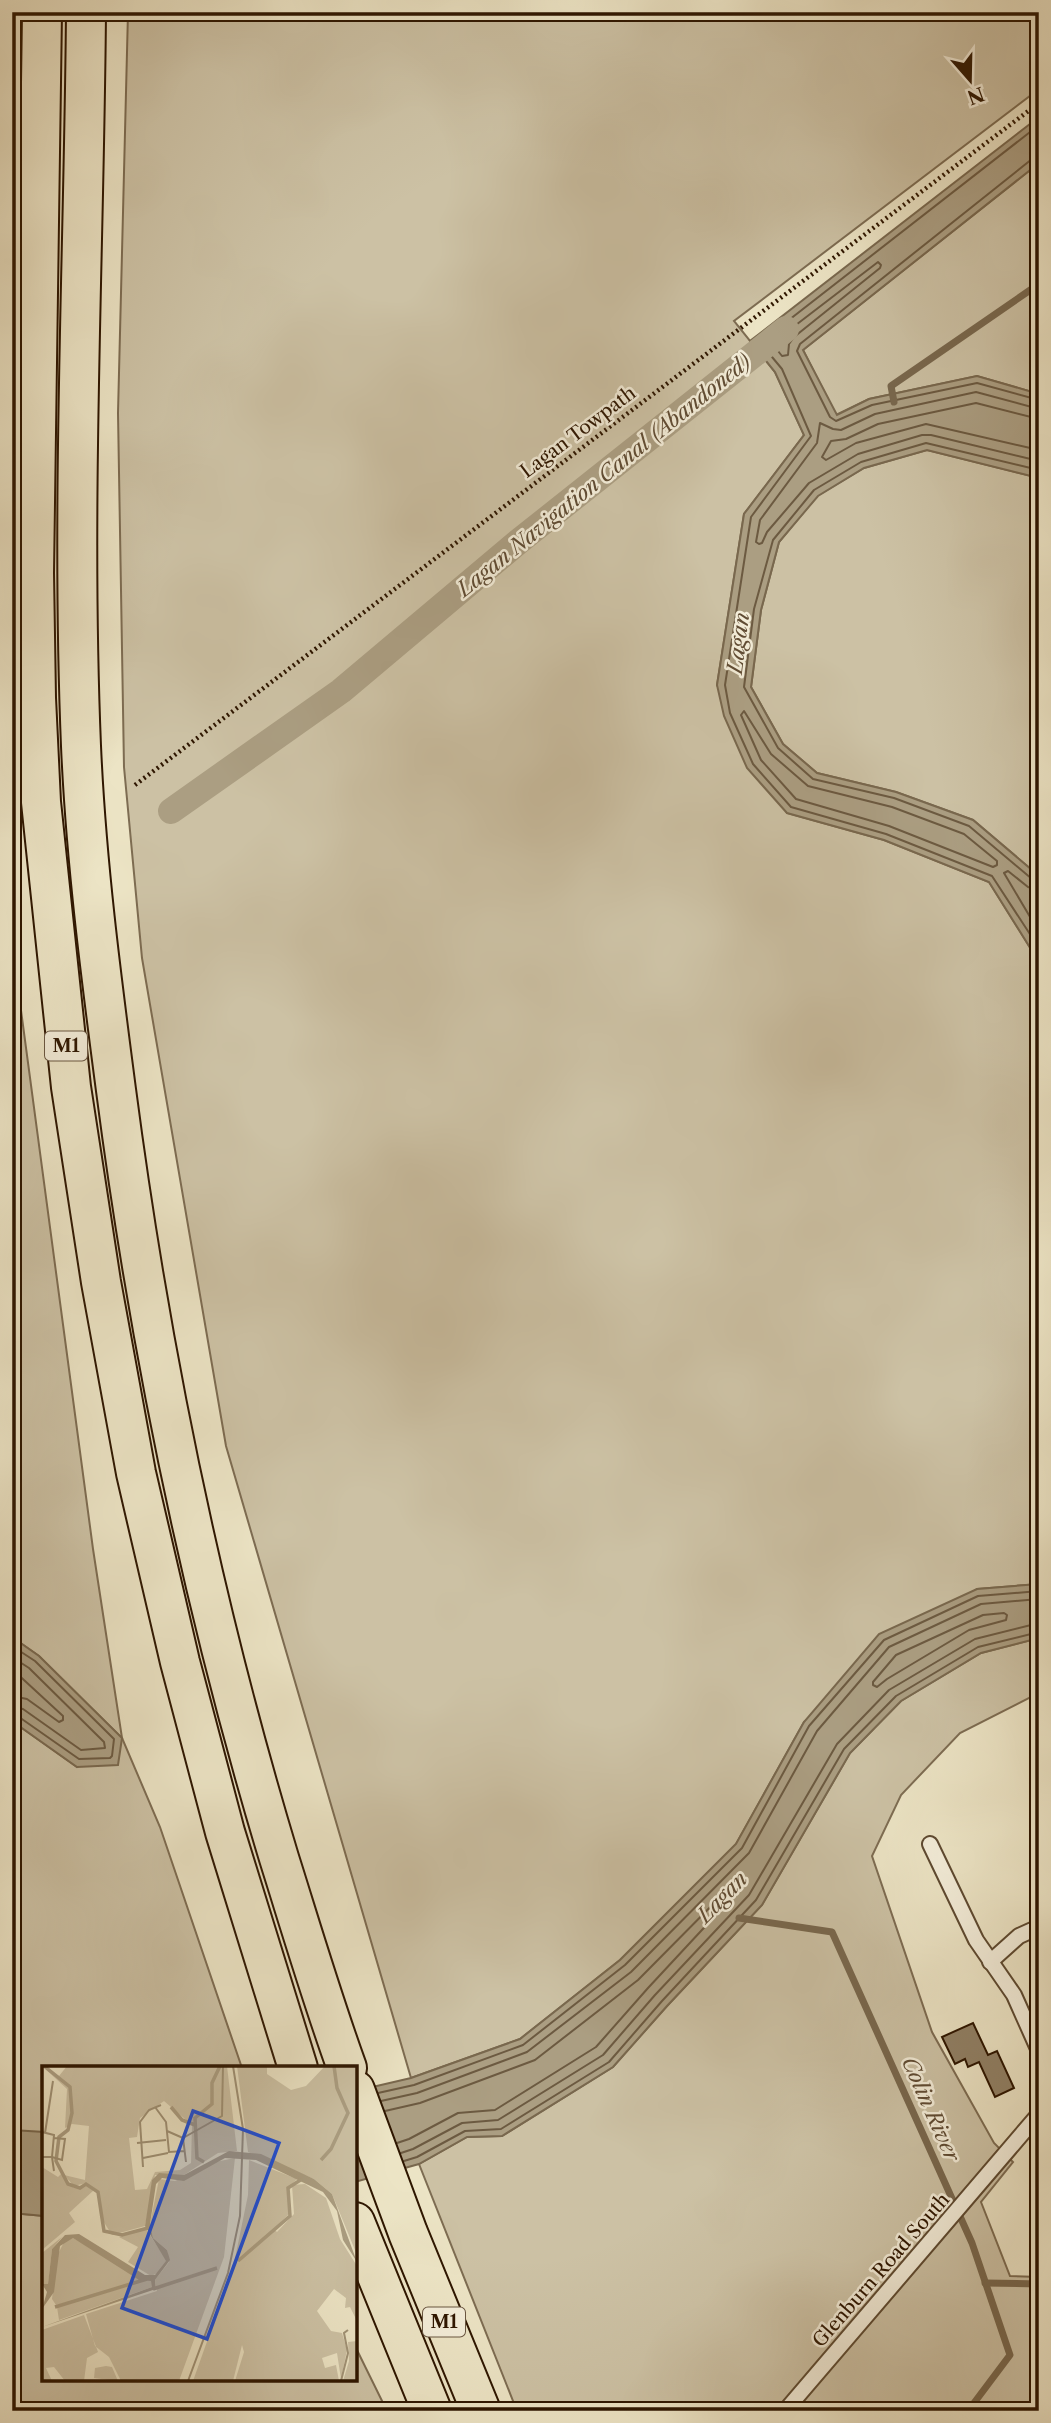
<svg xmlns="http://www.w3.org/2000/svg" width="1051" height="2423" font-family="'Libre Caslon Text',serif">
  <rect width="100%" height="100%" fill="#ece4c5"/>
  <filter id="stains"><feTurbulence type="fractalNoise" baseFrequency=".00286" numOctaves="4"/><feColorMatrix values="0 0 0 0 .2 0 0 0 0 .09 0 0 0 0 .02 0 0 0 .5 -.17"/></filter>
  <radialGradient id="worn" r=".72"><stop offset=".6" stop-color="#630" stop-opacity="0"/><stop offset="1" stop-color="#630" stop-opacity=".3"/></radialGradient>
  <g fill="#ccc1a4" stroke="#7d6c52" stroke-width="2">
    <polygon points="128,12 1039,12 1039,89 734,321 775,372 804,435 744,514 717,685 787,813 884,840 989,882 1039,962 1039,1584 977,1589 804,1722 736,1844 620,1960 520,2039 411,2078 226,1446 142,958 124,767 118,413"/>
    <polygon points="1039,163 1039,394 977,376 869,399 836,415 803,350"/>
    <polygon points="927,450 1039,478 1039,876 973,820 896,792 817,773 783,744 751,687 761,610 779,542 817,496 864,468"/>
    <polygon points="12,943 93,1549 122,1738 160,1827 242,2068 44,2068 44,2133 12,2131 12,1721 77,1767 122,1738 39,1656 12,1637"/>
    <polygon points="1039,1638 1039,1693 960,1733 901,1795 872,1856 932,2032 994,2143 1013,2162 981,2202 1010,2276 1039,2277 1039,2411 517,2411 419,2164 467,2137 502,2136 613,2067 667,2006 762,1905 850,1753 901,1701 981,1653"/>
    <polygon points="12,2213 44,2216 44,2379 355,2379 355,2346 387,2411 12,2411"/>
  </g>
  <g fill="#ab9e82" stroke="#79684e" stroke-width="2">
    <polygon points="1039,117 1039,163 803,350 837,415 869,399 977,376 1039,394 1039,478 927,450 864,468 818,496 779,542 761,610 751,687 783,744 817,773 896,792 973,820 1039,876 1039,962 989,882 884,840 787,813 747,768 724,716 717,685 744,514 804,435 775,372 750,341"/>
    <polygon points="1039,1584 1039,1638 981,1653 901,1701 850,1753 762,1905 667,2006 613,2067 502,2136 467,2137 419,2164 355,2182 355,2091 411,2078 520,2039 620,1960 736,1844 804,1722 879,1634 977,1589"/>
    <polygon points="12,1637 39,1656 122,1738 118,1765 77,1767 12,1721"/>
    <polygon points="12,2130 44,2132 44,2216 12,2213"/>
  </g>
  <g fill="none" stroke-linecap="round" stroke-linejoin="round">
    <g stroke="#6c5a41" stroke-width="2">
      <polyline points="1039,125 762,341 762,345 782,369 811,436 751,517 725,685 730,713 753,764 791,807 886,834 992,876 1039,948"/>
      <polyline points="1039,158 1032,159 800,344 797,351 830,417 836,421 872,405 977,383 1039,400"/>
      <polygon points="878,262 881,265 880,268 794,337 789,344 788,355 782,356 774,346 775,341"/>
      <polyline points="1039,409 976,392 875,414 841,430 833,429 820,423 817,443 760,520 756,542 759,544 762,543 767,532 809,483 858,454 922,435 931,435 1039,461"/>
      <polyline points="1039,419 976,403 878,424 846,439 831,441 822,457 826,460 856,443 926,424 1039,450"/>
      <polyline points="1039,470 926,443 861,462 814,490 773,540 754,609 744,687 778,748 813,779 894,798 969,826 1032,879 1039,881"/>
      <polygon points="744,711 771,754 808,786 892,807 964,834 997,861 997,865 993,867 889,826 796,799 761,760 741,715"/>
      <polyline points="1039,890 1028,887 1008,871 1004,873 1039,932"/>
      <polygon points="1004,1613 1007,1615 1006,1620 969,1630 887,1679 877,1687 873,1685 873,1682 896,1655 983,1615"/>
      <polyline points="12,1646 35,1661 114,1739 112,1756 110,1758 79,1759 19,1717 12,1715"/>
      <polyline points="12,1657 29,1668 104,1742 105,1748 81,1750 23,1709 12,1707"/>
      <polyline points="12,1669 63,1716 63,1720 59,1722 27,1699 12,1696"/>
      <polyline points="378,2093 414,2085 523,2045 625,1965 742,1848 809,1726 884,1640 978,1596 1039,1591"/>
      <polyline points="381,2101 417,2093 527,2052 631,1972 749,1853 817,1731 889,1647 981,1604 1039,1599"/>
      <polyline points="385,2111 420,2103 535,2060 638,1980 738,1879 744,1880 740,1889 648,1988 596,2047 495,2110 458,2113 409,2139 397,2143"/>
      <polyline points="401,2153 413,2149 462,2123 498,2120 603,2055 655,1995 749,1895 837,1744 889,1690 975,1639 1039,1623"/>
      <polyline points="404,2161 417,2157 465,2131 501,2129 609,2062 662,2001 756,1900 844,1749 896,1696 978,1647 1039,1632"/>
    </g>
    <g stroke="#79684e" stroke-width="7">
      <polyline points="894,402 891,386 1039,284"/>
      <polyline points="739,1918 832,1932 972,2243 1010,2355 968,2411"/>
      <polyline points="985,2283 1039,2284"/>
    </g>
    <polyline stroke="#ab9e82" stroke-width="26" points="171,811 341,691 518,542 786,329"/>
  </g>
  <polygon fill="#918166" stroke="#2e1600" stroke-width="2" points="973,2023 988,2055 997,2051 1014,2088 995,2097 979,2062 968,2067 965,2059 955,2064 942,2037"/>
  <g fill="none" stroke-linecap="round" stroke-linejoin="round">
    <defs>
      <g id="service">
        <polyline points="930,1844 976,1940 1014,1995 1039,2051"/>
        <polyline points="990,1962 1019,1936 1039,1927"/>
        <polyline points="785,2411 1039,2114"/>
      </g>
      <g id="motorway">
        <polyline points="42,12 34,573 36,698 41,802 71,1087 101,1282 136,1473 180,1662 225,1832 298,2068"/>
        <path d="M86,12C84,257 71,502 81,746C86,861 101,976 116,1090C150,1350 203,1607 279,1858C301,1928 322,1999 347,2068"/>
        <polyline points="355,2090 408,2233 481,2411"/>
        <polyline points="355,2222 432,2411"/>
      </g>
    </defs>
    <use href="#service" stroke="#5e4a31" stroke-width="18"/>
    <use href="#motorway" stroke="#2e1600" stroke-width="42"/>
    <polyline stroke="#2e1600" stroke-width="4.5" stroke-dasharray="2 3.5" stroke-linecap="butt" points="135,785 1039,103"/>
    <use href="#service" stroke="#f3edd9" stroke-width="14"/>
    <use href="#motorway" stroke="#ece4c5" stroke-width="38"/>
  </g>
  <g text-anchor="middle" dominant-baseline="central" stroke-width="5" stroke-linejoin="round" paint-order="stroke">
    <g fill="#f3edd9" stroke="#695641" stroke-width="2">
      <rect x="45" y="1031.5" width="42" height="29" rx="5"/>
      <rect x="423" y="2307.5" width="42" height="29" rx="5"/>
    </g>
    <g font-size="18" font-weight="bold" fill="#2e1600">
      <text x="66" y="1046">M1</text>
      <text x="444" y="2322">M1</text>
    </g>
    <g font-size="19" fill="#2e1600" stroke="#f3edd9">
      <text transform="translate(578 432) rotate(-37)">Lagan Towpath</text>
      <text transform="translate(881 2270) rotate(-49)">Glenburn Road South</text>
    </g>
    <g font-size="21" font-style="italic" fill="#604c34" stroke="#f3edd9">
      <text transform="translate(604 475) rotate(-39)">Lagan Navigation Canal (Abandoned)</text>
      <text transform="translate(738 643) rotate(-83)">Lagan</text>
      <text transform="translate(722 1897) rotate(-46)">Lagan</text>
      <text transform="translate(931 2109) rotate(66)">Colin River</text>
    </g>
  </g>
  <g transform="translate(42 2066)">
    <rect width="315" height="315" fill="#ece4c5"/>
    <path d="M0,0L17,10L25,0H185L195,85L176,87L142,109H113L103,160L70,169L58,150L57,125L44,117L32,120L22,109L43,114L47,60L30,58L23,62L25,23ZM122,35L150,59L149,97L138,104L113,106L105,123L93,124L87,72L95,71L98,52ZM195,0H225V8L249,24L264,20L283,0H315V189L290,128L272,113L206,86ZM193,92L182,191L137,315H79L67,291L53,280L44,248L115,225L113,214L127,196L125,184L111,172L108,158L117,113L133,115L173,96ZM207,94L255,113L246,122L249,146L232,163L235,166L252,148L250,119L263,118L284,132L298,173L315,200V255L308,241L303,242L304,232L292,223L275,245L289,265L300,267L305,284L299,313L295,287L280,292L283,302L294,299L297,315H193L202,286L200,279L191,315H151L191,202L206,129ZM0,101L16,111L19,108L32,122L44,119L52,124L27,147L33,156L0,184ZM104,163L125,195L118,206L109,210L86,196L96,181L77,171ZM20,171L10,183L6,219L0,218V187ZM31,172L110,215V221L17,254L15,241L70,225L14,239L10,233L15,190L22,176ZM42,249L56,286L45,292L42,315H23L12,301L4,302L10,315H0V264ZM315,275V315H301L307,295L306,276ZM64,300L70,301L76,315L52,312L53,302Z" fill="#ccc1a4" fill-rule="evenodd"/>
    <path d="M187,85L219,88L272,113L290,128L315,196L301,174L295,145L281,126L214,94L183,92L142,115L120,112L114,118L108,158L111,172L125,184L128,194L113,214L114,223L0,261L110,221L109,215L97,214L31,172L18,180L12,226L0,243L5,226L0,218H6L10,183L23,169L37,168L103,209H113L124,195L103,160L110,114L117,107L142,109Z" fill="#ab9e82"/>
    <path fill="none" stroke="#ab9e82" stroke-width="3.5" d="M2,0L28,21L30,47L26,64L17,71L14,95L26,118L38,122L44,118L56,126L62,165L80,169L106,162M129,41L140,54L153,59M279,94L289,83L306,47L295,22L292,0M162,96L155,92L153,52L170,38V17L178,0M196,195L248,150L246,122L260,113M111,223L175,202M13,241L105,213"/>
    <path fill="none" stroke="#a09276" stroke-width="2" d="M113,41L124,56L127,86L143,85M125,65L141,72L144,96M0,66L12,69L10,91L20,94L23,73L12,72M3,67L11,15M141,72L180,50L181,0M95,77L124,74M0,91H10L12,105M101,92L126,87M101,101L98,56L107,44L119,39M146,315L186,207L198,150L201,63L191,0M299,315L306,287L302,267L306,264"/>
    <path fill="#1d4ed8" fill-opacity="0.15" stroke="#1d4ed8" stroke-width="3.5" d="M151,45L237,77L165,273L80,242Z"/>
    <rect width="315" height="315" fill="none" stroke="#2e1600" stroke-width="3.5"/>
  </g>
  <rect width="1051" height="2423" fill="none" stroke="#ece4c5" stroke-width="42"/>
  <rect x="14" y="14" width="1023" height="2395" fill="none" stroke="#2e1600" stroke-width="3.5"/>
  <rect x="21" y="21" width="1009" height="2381" fill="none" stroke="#2e1600" stroke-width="2"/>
  <g transform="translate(970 80) rotate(160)" stroke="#f3edd9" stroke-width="5" paint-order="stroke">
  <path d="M0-5L12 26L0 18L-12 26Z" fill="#2e1600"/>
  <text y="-10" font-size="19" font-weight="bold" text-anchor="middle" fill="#2e1600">N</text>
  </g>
  <rect width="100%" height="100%" filter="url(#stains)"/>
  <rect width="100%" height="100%" fill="url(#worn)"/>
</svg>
